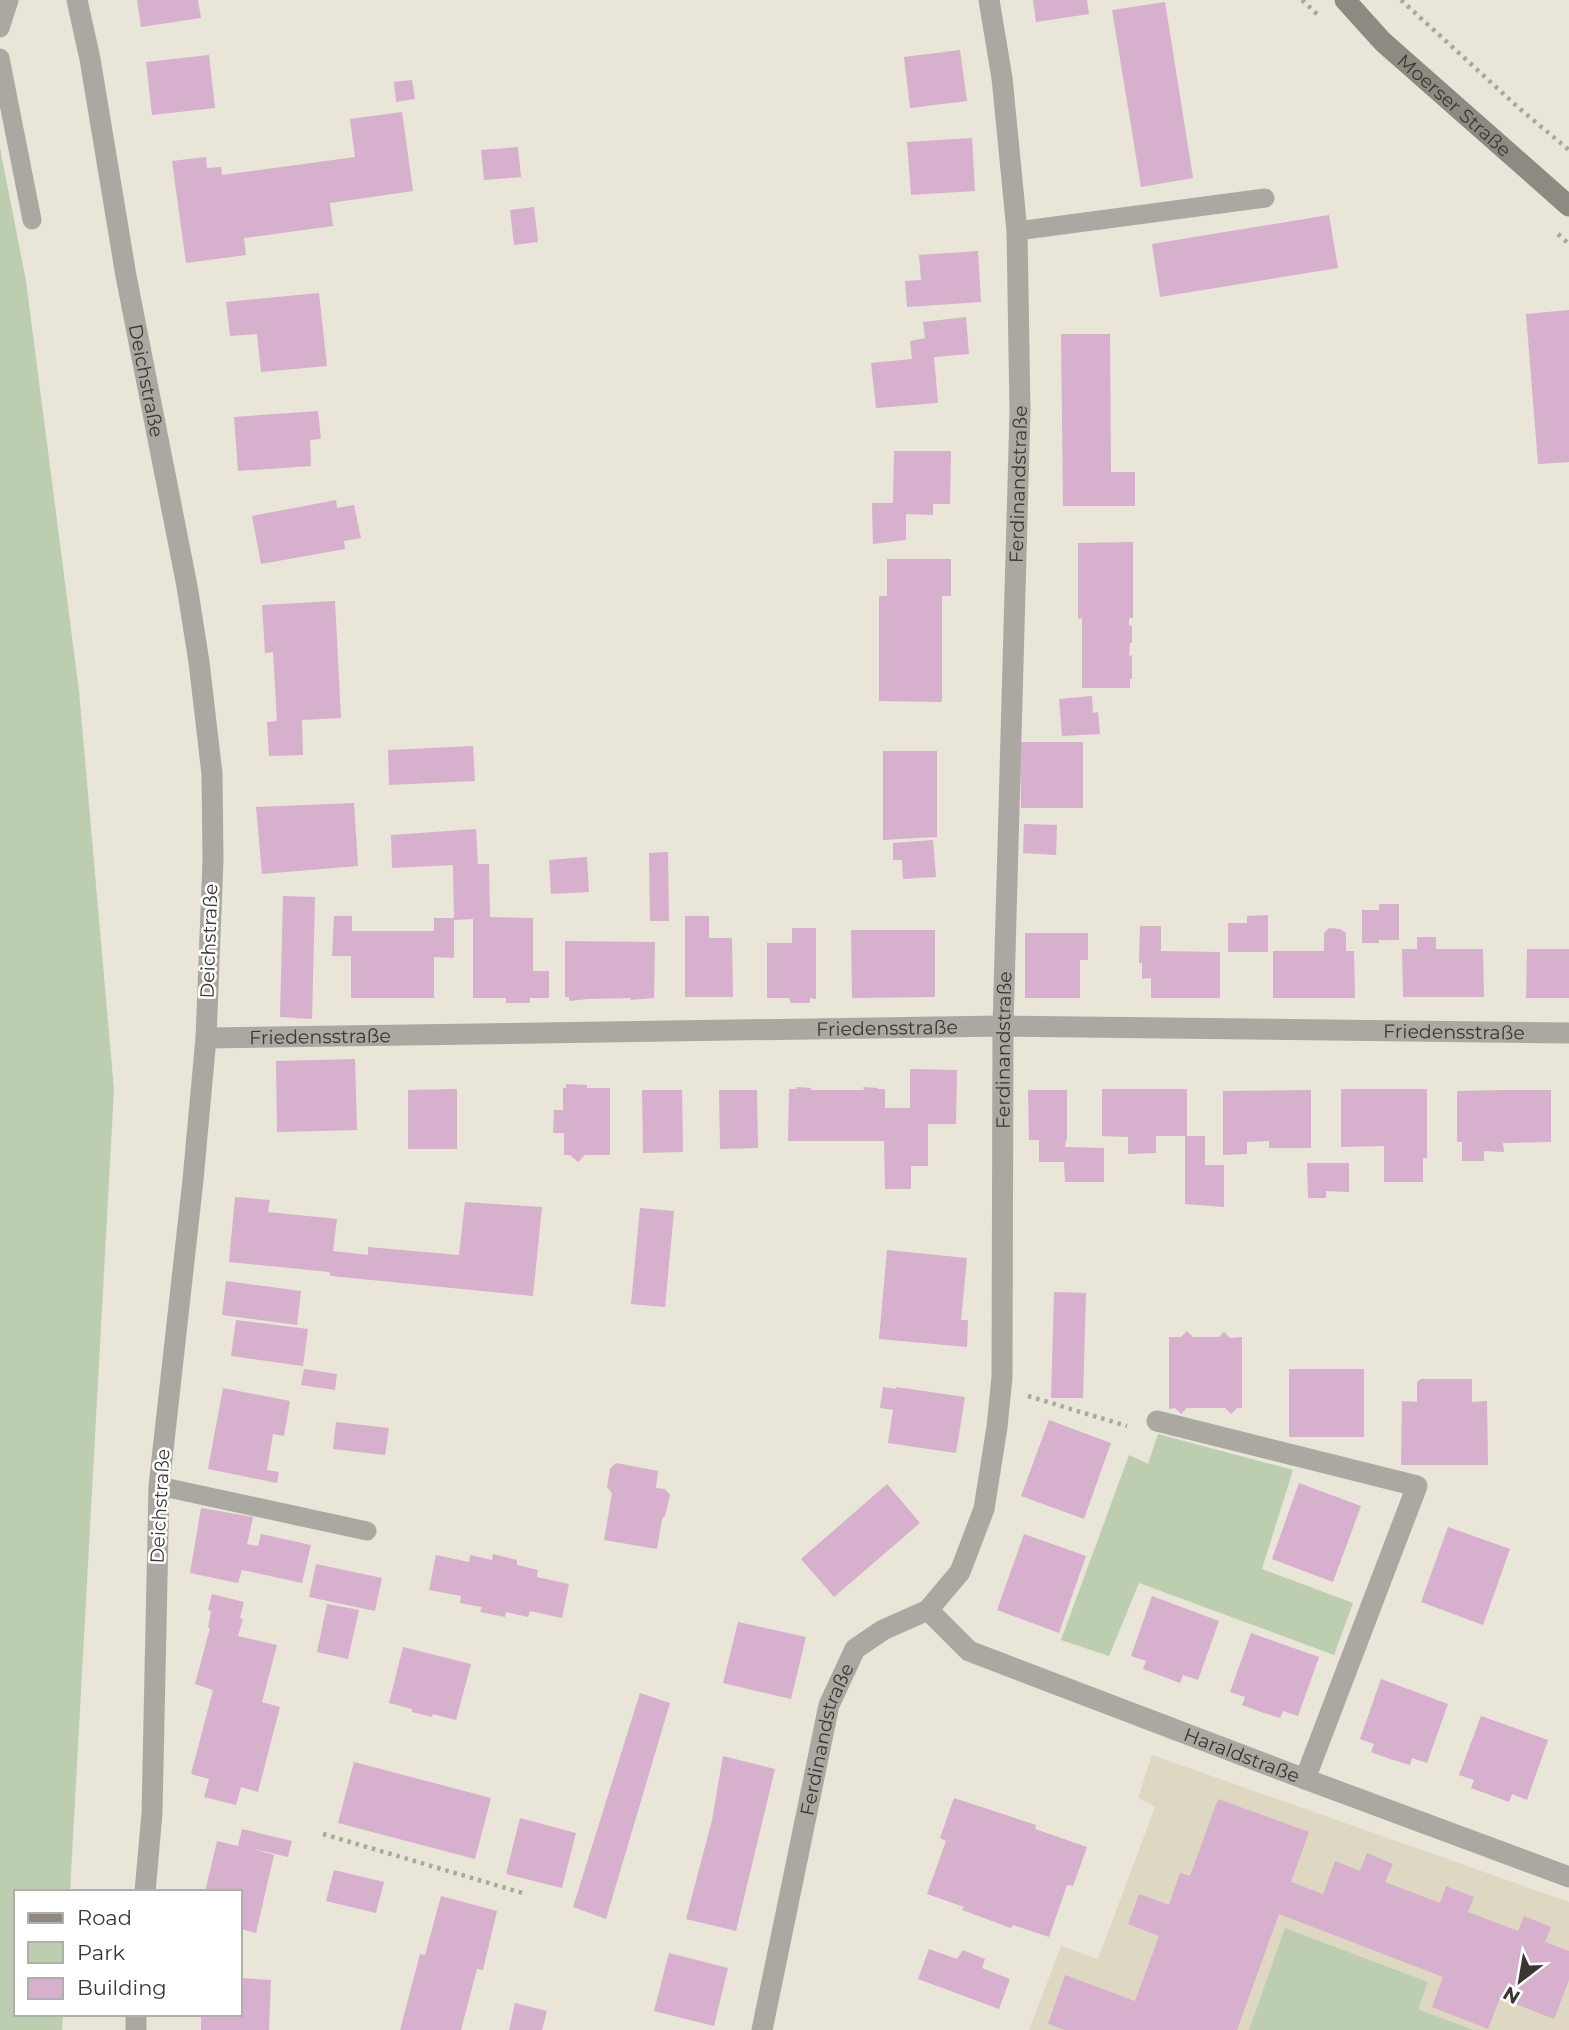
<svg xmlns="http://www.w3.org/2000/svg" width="1569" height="2030" font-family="Montserrat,sans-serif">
  <rect width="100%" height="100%" fill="#e9e5d8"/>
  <polygon fill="#ded8c3" points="1152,1755 1569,1902 1569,2030 1029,2030 1061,1946 1098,1959 1155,1807 1138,1798"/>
  <g fill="#bcceaf">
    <polygon points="0,148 26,281 79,691 114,1090 70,1892 16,1892 16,2014 63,2014 62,2030 0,2030"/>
    <polygon points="1158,1434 1293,1470 1262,1569 1353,1603 1334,1655 1139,1583 1109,1656 1061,1640 1129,1455 1148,1464"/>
    <polygon points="1285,1928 1428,1982 1418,2009 1473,2030 1249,2030"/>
  </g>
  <g fill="#d6b0cc">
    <polygon points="137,0 198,0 201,18 141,27"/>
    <polygon points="1033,0 1087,0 1089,14 1036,22"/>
    <polygon points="1165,2 1193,178 1141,187 1112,10"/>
    <polygon points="960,50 967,101 910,108 904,57"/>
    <polygon points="209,55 215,108 152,115 146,62"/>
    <polygon points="412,80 415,99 396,102 394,82"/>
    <polygon points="402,112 413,191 330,203 333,226 244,238 246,255 186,263 172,161 206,157 207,168 221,167 222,175 355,157 350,119"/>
    <polygon points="972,138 975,191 911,195 907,142"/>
    <polygon points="518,147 521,177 484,180 481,150"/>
    <polygon points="534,207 538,242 514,245 510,210"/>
    <polygon points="1329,215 1338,268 1160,297 1152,244"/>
    <polygon points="978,251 981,302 907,307 905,281 921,280 919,255"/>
    <polygon points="319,293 327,366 261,372 257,334 230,336 226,302"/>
    <polygon points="1569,310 1569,462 1538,464 1526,314"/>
    <polygon points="966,317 969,354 934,357 938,403 876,408 871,363 912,359 910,341 925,338 923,322"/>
    <polygon points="1061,334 1110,334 1111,472 1135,472 1135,506 1063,506"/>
    <polygon points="318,411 321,439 310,440 311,466 238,471 234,417"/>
    <polygon points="894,451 951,451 950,504 933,504 933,515 906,514 906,540 873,544 872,503 893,503"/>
    <polygon points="336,500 337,508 354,505 361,538 344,541 345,549 261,564 252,516"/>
    <polygon points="1133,542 1133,618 1129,618 1129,626 1132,625 1132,643 1130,643 1129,656 1132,655 1132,679 1130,679 1130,688 1082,688 1082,618 1078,619 1078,543"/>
    <polygon points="887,559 951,559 951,596 942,596 942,702 879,701 879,596 887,596"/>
    <polygon points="335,601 341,718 302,720 303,755 269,756 267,722 277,721 273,652 265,653 262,605"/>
    <polygon points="1092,696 1093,713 1098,712 1100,734 1062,736 1059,699"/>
    <polygon points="1020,742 1083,742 1083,808 1021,808"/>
    <polygon points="473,746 475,781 389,785 388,750"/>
    <polygon points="883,751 937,751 937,837 883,840"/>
    <polygon points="354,803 358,866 262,874 256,807"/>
    <polygon points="1024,824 1057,825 1056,855 1023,853"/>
    <polygon points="476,829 478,864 489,864 490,917 533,918 533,971 549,971 549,998 530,998 530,1003 506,1003 506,998 473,998 473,919 454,920 454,958 434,957 434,998 351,998 351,956 332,956 334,916 352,916 352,931 434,931 434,918 454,918 453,865 392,868 391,835"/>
    <polygon points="933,840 936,877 903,879 902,860 893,860 893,843"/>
    <polygon points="668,852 669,921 650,921 649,853"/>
    <polygon points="587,857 589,892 551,894 549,860"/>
    <polygon points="283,896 315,897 312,1019 280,1017"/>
    <polygon points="1379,904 1399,904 1399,940 1379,940 1379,943 1362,943 1362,910 1379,910"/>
    <polygon points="1268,915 1268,952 1228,952 1228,923 1247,923 1247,916"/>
    <polygon points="685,916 709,916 709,938 732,938 733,997 685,997"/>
    <polygon points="1140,926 1161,926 1161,951 1220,952 1220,998 1151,998 1151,978 1142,979 1142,963 1139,963"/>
    <polygon points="792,928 816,928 816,999 810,998 810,1003 791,1003 789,998 767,998 767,943 792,943"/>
    <polygon points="1329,928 1340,929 1346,933 1346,951 1354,951 1355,998 1273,998 1273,951 1324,951 1324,933"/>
    <polygon points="851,930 935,930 935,997 852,998"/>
    <polygon points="1025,933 1088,933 1088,960 1080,960 1080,998 1025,998"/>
    <polygon points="1417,937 1436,937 1436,949 1483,949 1484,997 1403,997 1402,949 1417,949"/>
    <polygon points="565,941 655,942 654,998 630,1000 631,998 588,999 569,1001 569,997 565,997"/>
    <polygon points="1527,949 1569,949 1569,998 1526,998"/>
    <polygon points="355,1059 357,1130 277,1132 276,1061"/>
    <polygon points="910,1069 957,1070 956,1124 928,1124 928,1166 911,1166 911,1189 885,1189 884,1141 788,1141 789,1089 797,1089 796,1087 811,1088 811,1090 864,1090 863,1087 878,1088 877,1089 885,1089 885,1108 910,1108"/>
    <polygon points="566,1084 587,1085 587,1088 610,1088 610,1155 585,1155 578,1162 570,1155 564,1155 564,1133 553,1133 554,1110 563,1110 563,1088 566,1088"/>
    <polygon points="457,1089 457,1149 408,1149 408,1090"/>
    <polygon points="1102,1089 1187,1089 1187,1136 1205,1136 1205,1165 1224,1165 1224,1207 1185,1204 1185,1136 1156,1136 1156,1153 1128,1154 1128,1137 1102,1136"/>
    <polygon points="1341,1089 1427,1089 1427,1158 1423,1158 1423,1182 1384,1182 1384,1146 1341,1147"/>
    <polygon points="642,1090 682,1090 683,1152 643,1153"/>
    <polygon points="719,1090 757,1090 758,1148 720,1149"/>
    <polygon points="1028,1090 1067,1090 1067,1140 1066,1140 1065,1147 1104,1148 1104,1182 1065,1182 1064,1162 1039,1162 1039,1140 1029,1140"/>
    <polygon points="1311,1090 1311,1148 1269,1148 1269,1141 1247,1142 1247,1154 1223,1155 1223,1091"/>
    <polygon points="1503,1090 1551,1090 1551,1142 1503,1143 1504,1152 1484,1151 1484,1161 1462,1161 1462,1142 1457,1142 1457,1091"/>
    <polygon points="1307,1163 1349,1163 1349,1192 1326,1191 1326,1198 1308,1198"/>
    <polygon points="235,1197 270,1200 268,1212 337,1219 333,1251 368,1255 368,1247 459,1255 465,1202 542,1207 533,1296 331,1276 329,1272 229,1262"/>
    <polygon points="640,1208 674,1211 665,1307 631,1304"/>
    <polygon points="887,1250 967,1258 961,1320 968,1320 967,1347 879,1339"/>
    <polygon points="226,1281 301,1291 297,1325 222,1315"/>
    <polygon points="1054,1292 1086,1293 1083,1398 1051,1398"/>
    <polygon points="236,1320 308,1329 303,1366 231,1356"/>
    <polygon points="1187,1331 1193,1337 1219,1337 1224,1332 1230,1338 1242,1337 1242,1408 1237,1408 1231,1414 1225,1408 1187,1408 1181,1414 1175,1408 1169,1409 1169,1337 1181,1337"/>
    <polygon points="304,1369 337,1374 335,1390 301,1385"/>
    <rect x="1289" y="1369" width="75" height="68"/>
    <polygon points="1421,1379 1472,1379 1472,1402 1487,1401 1488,1465 1401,1465 1402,1401 1417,1402 1417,1382"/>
    <polygon points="883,1387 896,1389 896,1387 965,1397 956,1453 888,1443 893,1410 880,1408"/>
    <polygon points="223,1388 290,1401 284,1436 273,1434 267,1470 279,1472 277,1483 208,1469"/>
    <polygon points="1049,1420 1111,1443 1084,1519 1021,1496"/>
    <polygon points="336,1422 389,1428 385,1455 333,1449"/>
    <polygon points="616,1463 658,1471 656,1488 665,1489 670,1495 665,1516 662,1519 657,1549 604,1540 612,1493 607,1487 610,1469"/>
    <polygon points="1299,1483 1361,1506 1333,1582 1272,1559"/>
    <polygon points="887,1484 920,1523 834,1597 801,1559"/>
    <polygon points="201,1508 253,1517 247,1544 258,1546 261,1534 311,1545 302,1583 242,1570 238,1583 190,1573"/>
    <polygon points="1448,1527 1510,1549 1483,1625 1421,1602"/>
    <polygon points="1024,1534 1086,1556 1059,1633 997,1610"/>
    <polygon points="493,1554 517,1560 517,1565 538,1570 537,1577 569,1584 562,1618 530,1611 528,1617 506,1612 505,1617 480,1612 482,1607 460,1603 461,1596 429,1590 436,1555 469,1562 470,1555 492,1560"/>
    <polygon points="316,1564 382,1578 375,1611 309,1597"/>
    <polygon points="212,1594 244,1602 240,1618 243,1619 238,1636 277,1645 262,1702 280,1707 258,1792 241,1787 236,1805 204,1797 209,1779 191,1774 213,1690 195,1684 210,1628 208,1628 211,1611 208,1610"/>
    <polygon points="1152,1596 1219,1621 1198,1680 1183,1675 1180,1683 1143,1669 1146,1661 1131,1656"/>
    <polygon points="327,1604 359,1610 348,1659 317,1652"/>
    <polygon points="738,1622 806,1637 791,1699 723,1683"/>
    <polygon points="1251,1633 1319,1657 1298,1716 1283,1711 1280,1718 1261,1712 1242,1705 1245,1697 1230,1692"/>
    <polygon points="403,1647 471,1664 456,1720 433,1714 432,1717 412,1712 412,1709 389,1703"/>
    <polygon points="1381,1679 1448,1704 1427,1763 1412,1758 1410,1765 1390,1759 1371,1752 1374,1744 1360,1739"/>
    <polygon points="640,1693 670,1703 606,1919 573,1907"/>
    <polygon points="1481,1716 1548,1740 1527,1800 1512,1794 1509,1802 1471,1788 1474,1780 1459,1775"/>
    <polygon points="723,1756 775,1769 736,1931 686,1919 712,1820"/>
    <polygon points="354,1762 491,1798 475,1859 338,1823"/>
    <polygon points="954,1798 1036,1825 1035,1829 1087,1847 1073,1886 1067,1885 1049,1937 1013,1925 1011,1928 962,1910 964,1907 927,1894 946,1841 940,1838"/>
    <polygon points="1218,1799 1309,1832 1291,1882 1323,1894 1335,1861 1360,1871 1367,1853 1393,1864 1385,1882 1440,1903 1446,1886 1474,1897 1468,1912 1518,1931 1524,1916 1551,1927 1545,1942 1569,1951 1569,1980 1554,2019 1500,1998 1488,2029 1432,2007 1443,1977 1279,1914 1237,2030 1065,2030 1048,2024 1065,1975 1135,2001 1159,1936 1128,1924 1139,1894 1169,1905 1180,1873 1190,1876"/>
    <polygon points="520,1818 576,1833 562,1888 506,1874"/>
    <polygon points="242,1829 292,1841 288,1857 251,1848 274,1855 256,1933 240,1929 240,1892 205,1892 217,1841 238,1846"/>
    <polygon points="334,1870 384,1882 376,1913 326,1901"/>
    <polygon points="441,1896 497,1911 483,1970 477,1969 461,2030 400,2030 420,1954 425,1955"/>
    <polygon points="929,1949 957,1959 963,1950 985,1959 982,1968 1010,1979 999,2009 918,1979"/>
    <polygon points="669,1953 728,1968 714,2026 654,2011"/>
    <polygon points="240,1978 271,1980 269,2030 201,2030 201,2014 240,2014"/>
    <polygon points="515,2003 547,2011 542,2030 509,2030"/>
  </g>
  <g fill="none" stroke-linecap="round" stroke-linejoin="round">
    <g stroke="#aaa79d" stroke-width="4.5" stroke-dasharray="3.5 5" stroke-linecap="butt">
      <polyline points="1302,0 1317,14"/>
      <polyline points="1401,0 1520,109 1569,150"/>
      <polyline points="1558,234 1569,244"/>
      <polyline points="1028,1396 1127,1426"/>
      <polyline points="323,1834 526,1894"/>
    </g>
    <g stroke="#aba8a2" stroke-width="19">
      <polyline points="0,28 9,0"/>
      <polyline points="0,58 32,220"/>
      <polyline points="1017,231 1265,198"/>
      <polyline points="159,1486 367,1531"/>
    </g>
    <g stroke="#aba8a2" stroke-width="21">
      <path id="s1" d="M77,0L90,59L126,276L187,586L199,662L212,774L213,860L206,1038L193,1180L159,1486L152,1813L145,1892"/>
      <path id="s2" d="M206,1038L1003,1026L1569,1033"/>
      <polyline points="1157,1421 1417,1486 1305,1779"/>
      <path id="s3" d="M928,1610L969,1651L1305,1779L1569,1877"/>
      <polyline points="136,2030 136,2014"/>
      <path id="s4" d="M762,2030L829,1705L855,1649L883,1630L928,1610L960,1572L984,1509L997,1427L1002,1377L1003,1026L1020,411L1017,231L1002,78L989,0"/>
    </g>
    <path stroke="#8e8a82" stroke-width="21" id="s5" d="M1345,0L1383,42L1569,206"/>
  </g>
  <g text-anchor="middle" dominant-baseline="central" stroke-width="5" stroke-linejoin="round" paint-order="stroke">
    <g font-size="19" fill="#383732" stroke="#fff">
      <text stroke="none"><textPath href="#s5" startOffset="152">Moerser Straße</textPath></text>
      <text stroke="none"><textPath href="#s1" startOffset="387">Deichstraße</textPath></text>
      <text stroke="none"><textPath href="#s4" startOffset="1620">Ferdinandstraße</textPath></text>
      <text transform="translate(209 941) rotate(-88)">Deichstraße</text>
      <text stroke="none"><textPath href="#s2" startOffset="681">Friedensstraße</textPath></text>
      <text stroke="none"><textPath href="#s2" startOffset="1248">Friedensstraße</textPath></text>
      <text stroke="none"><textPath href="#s2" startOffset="114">Friedensstraße</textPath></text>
      <text stroke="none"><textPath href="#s4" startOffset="1054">Ferdinandstraße</textPath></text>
      <text transform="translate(160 1506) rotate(-87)">Deichstraße</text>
      <text stroke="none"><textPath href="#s4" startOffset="298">Ferdinandstraße</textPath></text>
      <text stroke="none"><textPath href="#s3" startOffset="350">Haraldstraße</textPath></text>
    </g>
  </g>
  <rect x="14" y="1890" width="228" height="126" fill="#ffffff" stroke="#afafad" stroke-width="2"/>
  <rect x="28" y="1913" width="35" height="10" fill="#8e8a82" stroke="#afafad" stroke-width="2"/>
  <text x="77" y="1925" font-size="21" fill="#383732">Road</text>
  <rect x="28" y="1942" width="35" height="21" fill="#bcceaf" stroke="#afafad" stroke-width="2"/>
  <text x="77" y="1960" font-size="21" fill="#383732">Park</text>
  <rect x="28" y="1978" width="35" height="21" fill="#d6b0cc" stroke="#afafad" stroke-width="2"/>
  <text x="77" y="1995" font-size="21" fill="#383732">Building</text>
  <g transform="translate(1520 1981) rotate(211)" stroke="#ffffff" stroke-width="5" paint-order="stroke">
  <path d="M0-5L12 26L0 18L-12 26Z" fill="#383732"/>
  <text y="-10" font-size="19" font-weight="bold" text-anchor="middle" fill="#383732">N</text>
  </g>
</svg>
